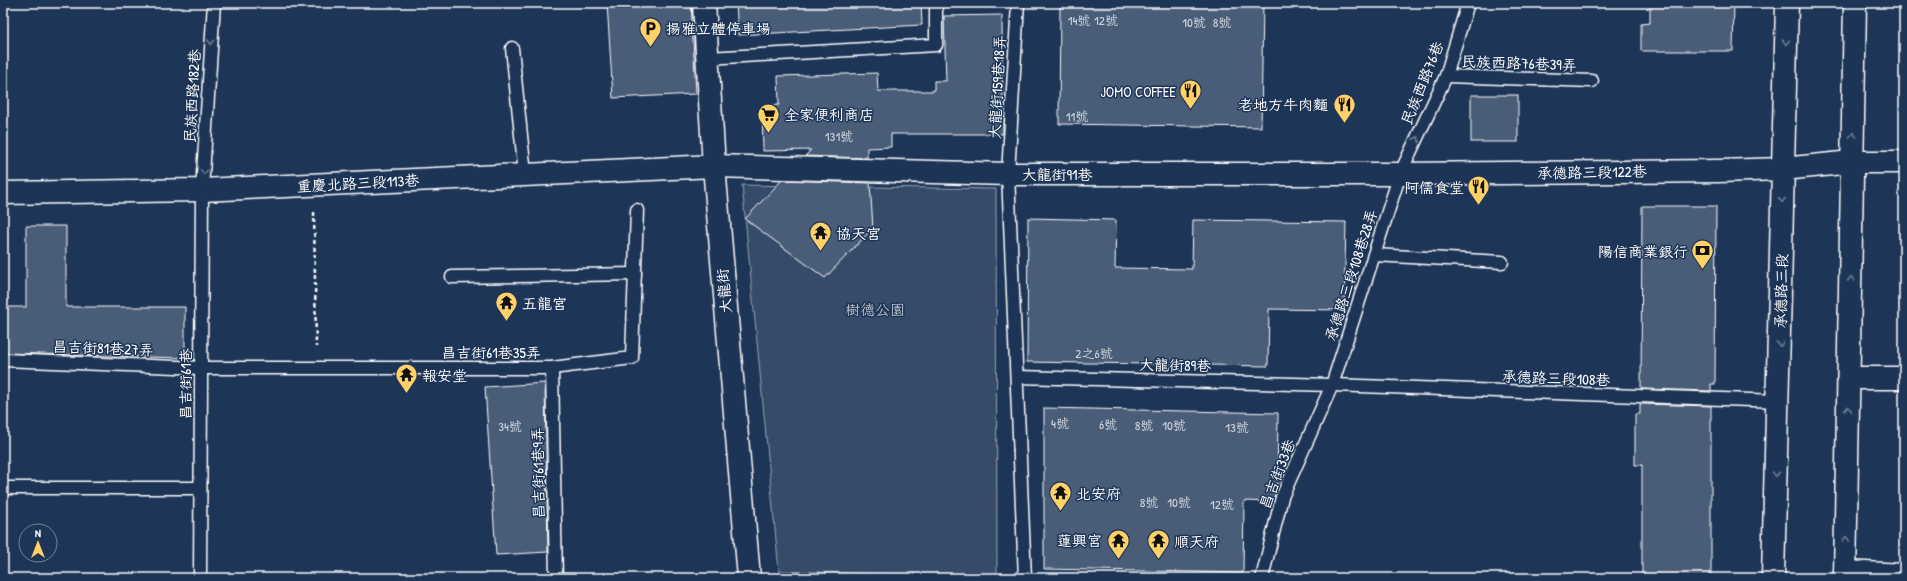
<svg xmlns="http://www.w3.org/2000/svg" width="1907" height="581" font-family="'Patrick Hand','LXGW WenKai TC',sans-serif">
  <rect width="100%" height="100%" fill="#1d3557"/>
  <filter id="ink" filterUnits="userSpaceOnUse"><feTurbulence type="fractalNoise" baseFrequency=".025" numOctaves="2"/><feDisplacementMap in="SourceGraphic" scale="8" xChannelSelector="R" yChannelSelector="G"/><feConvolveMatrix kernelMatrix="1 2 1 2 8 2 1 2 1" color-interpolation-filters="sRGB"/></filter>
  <g filter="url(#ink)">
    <polygon fill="#364b69" stroke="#9aa5b4" points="742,185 996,189 997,577 779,571"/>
    <g fill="#4a5d79" stroke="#fff">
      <polygon points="607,3 691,3 696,94 613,98"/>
      <polygon points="736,3 921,3 922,25 738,35"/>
      <polygon points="1060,3 1263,3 1261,127 1059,124"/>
      <polygon points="1650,3 1734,3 1733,51 1641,51 1641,24 1650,23"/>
      <polygon points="1002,15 1003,134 891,134 891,147 867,148 867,158 805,156 811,150 763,151 762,106 779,105 778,76 877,73 878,91 934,91 934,81 946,81 944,16"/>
      <rect x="1471" y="95" width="47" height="47"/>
      <polygon points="782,180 870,183 873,228 825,278 745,219"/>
      <polygon points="1642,206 1716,206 1715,384 1711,384 1711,391 1641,389"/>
      <polygon points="1028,218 1116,220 1115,268 1192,269 1193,220 1346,222 1344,310 1269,309 1268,366 1027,362"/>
      <polygon points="26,226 66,226 66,307 185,307 185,358 3,353 3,307 26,307"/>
      <polygon points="545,383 548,552 496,555 485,387"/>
      <polygon points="1640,404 1711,406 1711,578 1642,578 1642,465 1635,465 1635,414 1640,414"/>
      <polygon points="1044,408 1278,413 1277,489 1273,502 1244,501 1243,573 1044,569"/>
    </g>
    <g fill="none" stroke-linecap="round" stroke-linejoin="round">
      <defs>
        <g id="lane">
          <polyline points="1018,3 1008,174 1025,578"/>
          <polyline points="512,48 525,174"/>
          <polyline points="707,58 936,45 936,3"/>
          <polyline points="1446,76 1592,81"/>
          <polyline points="1374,255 1502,262"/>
          <polyline points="452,277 635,274"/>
          <polyline points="3,360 201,368 552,368 632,358 637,210"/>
          <polyline points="552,368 556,578"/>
          <polyline points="1017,377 1332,385 1779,401"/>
          <polyline points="3,488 200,488"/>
          <polyline points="200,578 202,190 214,3"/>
          <polyline points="1262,578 1282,497 1332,385 1400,174 1446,76 1468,3"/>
        </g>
        <g id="street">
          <polyline points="704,3 714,166 749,578"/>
          <polyline points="3,193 202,190 714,166 1008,174 1400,174 1719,171 1783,169 1852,162 1904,162"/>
          <polyline points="1849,378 1904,378"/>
          <polyline points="1845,572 1904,575"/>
        </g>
        <g id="secondary">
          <polyline points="1773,578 1787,3"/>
          <polyline points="1845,578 1855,3"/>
        </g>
      </defs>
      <use href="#lane" stroke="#fff" stroke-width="15"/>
      <use href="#street" stroke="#fff" stroke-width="25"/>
      <use href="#secondary" stroke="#fff" stroke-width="25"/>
      <polyline stroke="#fff" stroke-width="2.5" stroke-dasharray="4 3" stroke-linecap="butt" points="314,212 316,347"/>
      <use href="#lane" stroke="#1d3557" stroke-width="12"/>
      <use href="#street" stroke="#1d3557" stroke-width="22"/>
      <use href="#secondary" stroke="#1d3557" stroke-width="22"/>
    </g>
    <defs><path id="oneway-chevron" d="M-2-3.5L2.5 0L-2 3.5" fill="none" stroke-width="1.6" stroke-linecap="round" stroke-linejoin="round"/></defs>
    <g stroke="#6c7c92">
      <use href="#oneway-chevron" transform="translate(211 42) rotate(93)"/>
      <use href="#oneway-chevron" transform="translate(1786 42) rotate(91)"/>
      <use href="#oneway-chevron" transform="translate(1853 135) rotate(-89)"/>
      <use href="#oneway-chevron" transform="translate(1417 139) rotate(-65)"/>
      <use href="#oneway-chevron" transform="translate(204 172) rotate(93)"/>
      <use href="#oneway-chevron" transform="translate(1782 200) rotate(91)"/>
      <use href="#oneway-chevron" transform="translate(1851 279) rotate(-89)"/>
      <use href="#oneway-chevron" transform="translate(1780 344) rotate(91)"/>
      <use href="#oneway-chevron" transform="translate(1848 409) rotate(-89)"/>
      <use href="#oneway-chevron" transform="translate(1776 474) rotate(92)"/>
      <use href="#oneway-chevron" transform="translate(1846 539) rotate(-89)"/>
    </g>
  </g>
  <defs>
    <symbol id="parking-pin" viewBox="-11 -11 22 30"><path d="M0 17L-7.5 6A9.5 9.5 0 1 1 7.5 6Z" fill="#ffd166" stroke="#1d3557"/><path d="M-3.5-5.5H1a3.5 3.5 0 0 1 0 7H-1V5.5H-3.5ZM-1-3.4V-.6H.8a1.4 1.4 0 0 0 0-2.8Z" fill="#111"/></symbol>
    <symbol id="restaurant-pin" viewBox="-11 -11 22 30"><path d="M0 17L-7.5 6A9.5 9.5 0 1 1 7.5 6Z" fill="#ffd166" stroke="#1d3557"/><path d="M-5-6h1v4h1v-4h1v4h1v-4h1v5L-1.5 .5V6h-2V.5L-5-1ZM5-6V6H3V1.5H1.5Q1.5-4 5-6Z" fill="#111"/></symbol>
    <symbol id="supermarket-pin" viewBox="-11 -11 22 30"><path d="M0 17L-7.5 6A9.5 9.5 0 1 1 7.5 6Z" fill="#ffd166" stroke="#1d3557"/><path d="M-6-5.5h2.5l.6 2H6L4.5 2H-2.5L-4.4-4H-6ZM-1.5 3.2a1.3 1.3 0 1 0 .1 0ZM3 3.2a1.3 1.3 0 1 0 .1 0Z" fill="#111"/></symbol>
    <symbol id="temple-pin" viewBox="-11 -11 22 30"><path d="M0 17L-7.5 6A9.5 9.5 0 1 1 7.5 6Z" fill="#ffd166" stroke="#1d3557"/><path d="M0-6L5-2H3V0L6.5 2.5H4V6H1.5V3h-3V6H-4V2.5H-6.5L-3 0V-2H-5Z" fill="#111"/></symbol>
    <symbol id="bank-pin" viewBox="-11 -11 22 30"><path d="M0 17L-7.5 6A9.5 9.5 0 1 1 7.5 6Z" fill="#ffd166" stroke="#1d3557"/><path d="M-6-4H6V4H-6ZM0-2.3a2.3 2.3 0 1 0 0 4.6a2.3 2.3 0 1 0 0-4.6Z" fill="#111"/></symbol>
  </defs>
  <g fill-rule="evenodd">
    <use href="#parking-pin" x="638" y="16" width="25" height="34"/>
    <use href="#restaurant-pin" x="1178" y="78" width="25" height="34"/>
    <use href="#restaurant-pin" x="1332" y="92" width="25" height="34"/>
    <use href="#supermarket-pin" x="756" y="102" width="25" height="34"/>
    <use href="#restaurant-pin" x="1466" y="174" width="25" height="34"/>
    <use href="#temple-pin" x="808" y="220" width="25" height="34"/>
    <use href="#bank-pin" x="1690" y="238" width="25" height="34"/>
    <use href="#temple-pin" x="494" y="290" width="25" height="34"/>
    <use href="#temple-pin" x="394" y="362" width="25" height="34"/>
    <use href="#temple-pin" x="1048" y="480" width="25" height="34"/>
    <use href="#temple-pin" x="1106" y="528" width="25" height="34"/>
    <use href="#temple-pin" x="1146" y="528" width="25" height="34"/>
  </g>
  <g text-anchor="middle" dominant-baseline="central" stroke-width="3" stroke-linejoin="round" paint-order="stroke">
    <g font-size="13" fill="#d2d6de">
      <text x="1079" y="20">14號</text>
      <text x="1106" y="20">12號</text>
      <text x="1194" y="22">10號</text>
      <text x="1222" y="22">8號</text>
      <text x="1077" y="116">11號</text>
      <text x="839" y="136">131號</text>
      <text x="1094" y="353">2之6號</text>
      <text x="1060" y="423">4號</text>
      <text x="1108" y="424">6號</text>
      <text x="1144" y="425">8號</text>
      <text x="1174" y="425">10號</text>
      <text x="510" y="426">34號</text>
      <text x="1237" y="427">13號</text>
      <text x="1149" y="502">8號</text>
      <text x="1179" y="502">10號</text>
      <text x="1222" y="504">12號</text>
    </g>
    <g font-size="15" fill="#fff" stroke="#1d3557" text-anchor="start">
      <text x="666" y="28">揚雅立體停車場</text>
      <text x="1176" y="91" text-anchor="end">JOMO COFFEE</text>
      <text x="1328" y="104" text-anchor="end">老地方牛肉麵</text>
      <text x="784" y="114">全家便利商店</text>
      <text x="1464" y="187" text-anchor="end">阿儒食堂</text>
      <text x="836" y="233">協天宮</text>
      <text x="1688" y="251" text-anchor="end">陽信商業銀行</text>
      <text x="522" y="303">五龍宮</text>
      <text x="422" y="375">報安堂</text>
      <text x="1076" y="493">北安府</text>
      <text x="1102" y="540" text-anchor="end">蓮興宮</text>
      <text x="1174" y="541">順天府</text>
    </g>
    <g font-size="15" fill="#fff" stroke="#1d3557">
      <text transform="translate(1519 63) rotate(2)">民族西路76巷39弄</text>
      <text transform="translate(1422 83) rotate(-68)">民族西路76巷</text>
      <text transform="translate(997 87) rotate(-87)">大龍街159巷18弄</text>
      <text transform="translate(192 96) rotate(-87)">民族西路182巷</text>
      <text transform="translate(1592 172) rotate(-1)">承德路三段122巷</text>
      <text x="1057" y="174">大龍街91巷</text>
      <text transform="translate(358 183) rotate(-3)">重慶北路三段113巷</text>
      <text transform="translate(1351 275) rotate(-72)">承德路三段108巷28弄</text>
      <text transform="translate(724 291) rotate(-95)">大龍街</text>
      <text transform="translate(1781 291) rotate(-89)">承德路三段</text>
      <text transform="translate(103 348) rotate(2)">昌吉街81巷27弄</text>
      <text x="491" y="352">昌吉街61巷35弄</text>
      <text transform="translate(1175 365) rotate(1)">大龍街89巷</text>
      <text transform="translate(1556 378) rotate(2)">承德路三段108巷</text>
      <text transform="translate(185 384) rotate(-90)">昌吉街61巷</text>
      <text transform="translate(538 473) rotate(-91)">昌吉街61巷9弄</text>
      <text transform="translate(1277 474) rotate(-69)">昌吉街33巷</text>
    </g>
    <g font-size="15" fill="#b9c0ca" stroke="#1d3557">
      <text x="875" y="309">樹德公園</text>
    </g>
  </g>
  <rect width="1907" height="581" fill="none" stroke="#1d3557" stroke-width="16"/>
  <rect x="8" y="8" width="1891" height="565" fill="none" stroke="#fff" stroke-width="1.5" filter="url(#ink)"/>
  <g transform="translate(38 543)"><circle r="19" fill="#1d3557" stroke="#77869a"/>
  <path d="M0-3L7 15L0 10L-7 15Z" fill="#ffd166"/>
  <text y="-6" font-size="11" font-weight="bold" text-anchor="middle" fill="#ffffff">N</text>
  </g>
</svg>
